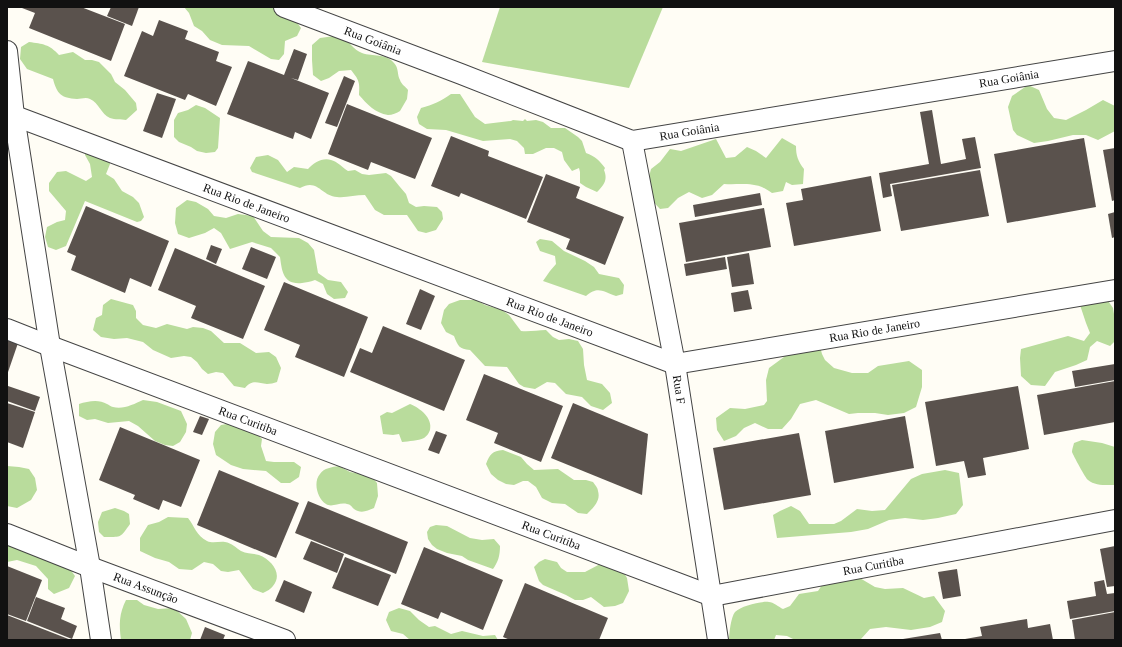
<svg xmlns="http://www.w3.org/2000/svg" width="1122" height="647" font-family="Georgia,serif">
  <rect width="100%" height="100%" fill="#fffdf5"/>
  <g fill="#b9dc9c">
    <polygon points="184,7 278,7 289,12 301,28 297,36 285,41 284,54 279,60 271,59 249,46 222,45 210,40 202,31 194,26 189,13"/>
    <polygon points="500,7 663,7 629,88 482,62"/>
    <path d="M342,35C349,41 353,50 362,53C373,57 386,53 394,63C399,68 397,75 400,80C401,84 406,87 408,90L407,99L400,111C397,113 392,115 388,115C375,113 367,104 359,95C360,82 359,80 351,70L339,71L329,78L321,81L313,75L312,60V45L320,38Z"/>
    <path d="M29,42C43,44 49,44 59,55L73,52L85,60H92L99,62L111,74L115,82L125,90L136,103L137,110L126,120C121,119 115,120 110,118C101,114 99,103 90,99C86,97 81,99 77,99C61,98 57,94 53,79L27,69L20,59L21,47Z"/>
    <polygon points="1028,85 1039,90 1047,109 1054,118 1066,120 1086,110 1103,100 1115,106 1115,131 1098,140 1086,135 1073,135 1048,141 1034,143 1017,135 1013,130 1008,107 1012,96"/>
    <path d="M451,94H460L475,117L485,124L511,121L513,120L523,121L525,119L527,121L536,120L543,122L551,128H565L578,137L582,141L586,153C595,156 600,161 605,168L604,170C608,180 604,185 597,192L586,187L580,183V172L579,168L572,171L564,160L562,152L554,148H546L533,154H525L524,148L517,141L510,139L483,141L446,130L427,129L419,124L417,117L421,108C433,105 441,101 451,94Z"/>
    <polygon points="196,105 205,108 220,118 218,148 215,152 206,153 197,151 191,147 179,142 174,137 174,120 178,113 188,110"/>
    <path d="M782,138L796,146C796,156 798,161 804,169L803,184L792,185L786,182L783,191L772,193C757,181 742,185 724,184L712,195L702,198L689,192L678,198L668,208L660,209L648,196L646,189L651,169L660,162L670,149L681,151L716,139L726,158L735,157L747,147L756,151L766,158Z"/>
    <polygon points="85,151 110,154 110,164 106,174 114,179 122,191 133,197 139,203 144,217 141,221 137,222 85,201 66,246 56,250 48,247 45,237 47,227 57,222 65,220 66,211 49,191 49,183 57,172 66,171 86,181 92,177 90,164 85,155"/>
    <path d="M268,155L278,160L287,172L294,167L308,169C313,163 323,157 331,160C337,161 343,168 348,171L355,170L362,174L369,175L386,173L391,176L400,187L406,194L409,203L416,207L424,206L437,207L442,212L443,219L436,230L426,233L418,231L407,215H384L375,210L365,195C355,195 346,198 337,197C321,196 318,178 300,188L252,172L250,168L256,157Z"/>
    <path d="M187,200L196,202L208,209L214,216L226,218L238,214L253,216L263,231L271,237L299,238L308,243L314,250L318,273L328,280L341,282L348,292L345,298L334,299L327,294L323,284L315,280C310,282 306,282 302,283C283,285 282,271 280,257L271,248L252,242L230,249L221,233L214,228L205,233L189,238L178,234L175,223L176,208Z"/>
    <path d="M540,239L552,241L564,251L585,261L594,267L599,274L619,278L624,285L623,294L616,296C602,291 598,286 586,296L543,281L550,271L556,264L555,256L540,251L536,242Z"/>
    <polygon points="1104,295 1113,308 1115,320 1115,341 1110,346 1097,341 1090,347 1087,360 1076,365 1055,372 1045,386 1031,385 1021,376 1020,358 1021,349 1068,336 1084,341 1090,333 1086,323 1080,305"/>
    <path d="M111,299L133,305L136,311V318L143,325L156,328L167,324L187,329L193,327L203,328L211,331L224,343H240L256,353L269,352L276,357L281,368L277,382C274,383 270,384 267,384C258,383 252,379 245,388L234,386L223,373L216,372L208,374L202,369L197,362L191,357L184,356L171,358L153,350L143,342L127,338L114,339L101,337L93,330L96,318L102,315L103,305Z"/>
    <path d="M460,300H476L485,305L502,310L509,315L521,331C529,332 538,330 546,330L553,337L559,340L569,339L578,341L583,349L584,365L587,380L602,384L610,393L612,403L603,410L591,406L582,397L566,394L555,383L547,382L535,389L524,387L519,384L507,367L485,366L470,350C459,349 458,346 454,336L446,332L441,323L444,310L449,304Z"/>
    <polygon points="819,343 822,354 825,360 834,368 852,373 868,373 878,366 909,361 922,370 922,387 916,407 904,413 888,415 875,413 858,413 849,414 816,400 800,404 791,419 782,429 768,429 755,423 744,428 736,436 724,441 717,430 716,418 730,408 745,409 764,405 767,401 766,380 769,368 784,357 788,350"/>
    <path d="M143,400L157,402L181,411L187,424L186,432L180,442L173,446L165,445L155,441L138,426L129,421L108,423L95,419L87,420L79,416V404C88,401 99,399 107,404C108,404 111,407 113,407C123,410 134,404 143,400Z"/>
    <path d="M410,404C420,408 433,418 430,430C429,433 427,436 424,438C418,441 409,441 402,442L399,434L393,435L383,434L380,416L387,412L392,413Z"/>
    <polygon points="233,423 255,432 262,439 261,446 266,461 274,462 294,462 301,467 299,477 290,483 281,483 266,471 243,469 231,465 216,455 213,444 215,432 221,425"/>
    <path d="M1082,440L1102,443L1115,447V485C1106,485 1095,486 1088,480C1086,479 1073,455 1072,452C1072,449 1073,447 1074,443Z"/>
    <path d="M503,450L521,457L527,464L534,470L558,469L574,480H586L593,482C595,485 598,488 598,491C601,501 593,508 587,514L578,513L565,504L552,503L542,498L536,487L528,481H523L514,485L506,484L498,480L491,474L486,464C490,454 492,451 503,450Z"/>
    <polygon points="7,466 19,467 29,469 35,478 37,490 31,500 17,508 7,506"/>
    <path d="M339,466L350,472L371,476L377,483L378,496L374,508C367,511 361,514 354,509C352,507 350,504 347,504C339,502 332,508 326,504C317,498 313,482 320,474C324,468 332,467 339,466Z"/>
    <polygon points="945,470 959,473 963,505 956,514 938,518 923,520 905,518 889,520 868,529 851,532 777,538 773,515 780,511 791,506 800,511 809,524 834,524 841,521 857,509 872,511 885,510 911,479 922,474"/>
    <path d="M115,508L124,511L129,514L130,524C120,538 122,537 104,537L99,532L98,522L102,512Z"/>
    <path d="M168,517L188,518C195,527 196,535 207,541C213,544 219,541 225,542C232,543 236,548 241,551C247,554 253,553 259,555C272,560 283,574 273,586C271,589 267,591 263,593L253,589L239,570L228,572L221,571L213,564L204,562L192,570L179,569L169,562L155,558L140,551V538L148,525L159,522Z"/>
    <path d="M436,525L447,526L470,538L482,540L494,539L500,546C500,556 498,562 493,569L468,560L462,556L447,553L437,549L432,545L428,539L427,532L430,527Z"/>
    <polygon points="7,539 27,553 45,552 63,559 75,576 69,588 54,594 48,589 48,579 36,566 17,560 7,562"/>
    <polygon points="545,559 557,562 561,568 567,572 585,572 604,562 619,565 627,578 629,591 623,603 615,606 604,607 591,597 583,600 575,600 566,595 543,585 539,581 534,567 539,562"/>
    <path d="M853,574L875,587L885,589L903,588L924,598L934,596L945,611L942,622L930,627L911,630L886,627L870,629L861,639L858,640H795L787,636L776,635L774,640H729C729,633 731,617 735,612C741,606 760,601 769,602C773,602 779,607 783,609L790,606L799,594L818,591L828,576Z"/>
    <path d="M126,600H137L144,605L158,609L174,608L186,619L192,633L190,640H121C119,624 119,614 126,600Z"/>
    <polygon points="399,608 410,611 419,620 429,627 435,626 451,634 462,631 483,636 495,635 498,640 410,640 403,634 391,631 386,620 389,612"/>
  </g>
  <g fill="#5a524d">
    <polygon points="23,7 81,7 125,24 111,61 29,28 35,13 22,8"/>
    <polygon points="111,7 139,7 132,26 107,16"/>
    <polygon points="159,20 188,31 185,39 219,52 216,61 232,67 216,106 188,94 185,100 124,76 142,31 153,36"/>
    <polygon points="294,49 307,54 298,80 291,78 329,93 311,139 295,132 293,139 227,114 248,61 284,75"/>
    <polygon points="344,76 355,81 337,127 325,123"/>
    <polygon points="157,93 176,99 162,138 143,131"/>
    <polygon points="347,104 432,138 415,179 371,162 368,170 328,154"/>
    <polygon points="932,110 941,164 966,159 962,139 975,137 981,168 890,184 892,196 883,198 879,173 929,164 920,112"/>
    <polygon points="451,136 489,151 488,156 543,177 526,219 461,193 459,197 431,186"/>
    <polygon points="1084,138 1096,207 1007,223 994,154"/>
    <polygon points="1115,148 1115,200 1112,201 1103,150"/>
    <polygon points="980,170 989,216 901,231 892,185"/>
    <polygon points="546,174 580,187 576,198 624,217 605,265 566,249 570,239 527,222"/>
    <polygon points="871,176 881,231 794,246 786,203 803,200 801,189"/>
    <polygon points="760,193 762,205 695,217 693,205"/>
    <polygon points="86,206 169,241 151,287 130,278 125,293 71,270 76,256 67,252"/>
    <polygon points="764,208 771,247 686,262 679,223"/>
    <polygon points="1115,212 1115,237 1112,238 1108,214"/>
    <polygon points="211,245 222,249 216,264 206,259"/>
    <polygon points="251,247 276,257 267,279 242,269"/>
    <polygon points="175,248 265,286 243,339 191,318 196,306 158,290"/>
    <polygon points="749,253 754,284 732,287 727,257"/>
    <polygon points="725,257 727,269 686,276 684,264"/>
    <polygon points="284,282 368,317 344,377 295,357 300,345 264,330"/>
    <polygon points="420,289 435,296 421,330 406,324"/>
    <polygon points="748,290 752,309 734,312 731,293"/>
    <polygon points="383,326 465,360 444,411 350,372 360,348 372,353"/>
    <polygon points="7,339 18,343 7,375"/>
    <polygon points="1115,364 1115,380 1075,387 1072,371"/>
    <polygon points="484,374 563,406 541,462 494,443 498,433 466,420"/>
    <polygon points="1115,381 1115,422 1044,435 1037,395"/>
    <polygon points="8,386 40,397 35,411 7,401 7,391"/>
    <polygon points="1018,386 1029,449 983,458 986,475 968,478 964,461 936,466 925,402"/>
    <polygon points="7,403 35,412 23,448 7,442"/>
    <polygon points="573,403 648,434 642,495 551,458"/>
    <polygon points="200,416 209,419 202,435 193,432"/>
    <polygon points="905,416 914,468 834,483 825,431"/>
    <polygon points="120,427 200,460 181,507 163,500 159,510 133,499 135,495 99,480"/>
    <polygon points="436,431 447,435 439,454 428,450"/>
    <polygon points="799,433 811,495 724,510 713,448"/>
    <polygon points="219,470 299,503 276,558 197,525"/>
    <polygon points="308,501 408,542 396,574 295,533"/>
    <polygon points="311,541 344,554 337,573 303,559"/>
    <polygon points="1115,546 1115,586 1107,587 1100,549"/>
    <polygon points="424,547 503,580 483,630 441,612 438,619 401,604"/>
    <polygon points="345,557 391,575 378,606 332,588"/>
    <polygon points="7,566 42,580 26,621 7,614"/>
    <polygon points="957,569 961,596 943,599 938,572"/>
    <polygon points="284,580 312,592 304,613 275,601"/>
    <polygon points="1104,580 1107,594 1115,593 1115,611 1070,619 1067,601 1096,596 1094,582"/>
    <polygon points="525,583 608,618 599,640 510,640 503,637"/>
    <polygon points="36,597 65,608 61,619 77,626 72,639 27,621"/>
    <polygon points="1115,612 1115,640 1075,640 1072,620"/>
    <polygon points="7,615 71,640 7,640"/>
    <polygon points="1027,619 1028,628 1050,624 1053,640 965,640 965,639 982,636 980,627"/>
    <polygon points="205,627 225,635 223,640 200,640"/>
    <polygon points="940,633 942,640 904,640 903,639"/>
  </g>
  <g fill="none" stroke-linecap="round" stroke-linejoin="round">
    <defs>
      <g id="street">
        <path id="s1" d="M284,7L461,74L632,141L1115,61"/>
        <polyline points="7,51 14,116 50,346 90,567 101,640"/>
        <path id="s2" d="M7,113L675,364L1115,290"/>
        <path id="s3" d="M632,141L675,364L718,640"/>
        <path id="s4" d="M7,329L50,346L712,596L1115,520"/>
        <path id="s5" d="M7,534L90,567L285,640"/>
      </g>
    </defs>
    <use href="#street" stroke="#444" stroke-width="22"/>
    <use href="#street" stroke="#fff" stroke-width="20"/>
  </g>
  <g text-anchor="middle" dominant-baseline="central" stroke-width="4" stroke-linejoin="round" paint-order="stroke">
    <g font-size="12" fill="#111" stroke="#fff">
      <text stroke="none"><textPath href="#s1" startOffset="95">Rua Goiânia</textPath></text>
      <text stroke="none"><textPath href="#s1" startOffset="755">Rua Goiânia</textPath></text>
      <text stroke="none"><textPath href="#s1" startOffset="431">Rua Goiânia</textPath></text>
      <text stroke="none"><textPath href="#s2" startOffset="256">Rua Rio de Janeiro</textPath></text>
      <text stroke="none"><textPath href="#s2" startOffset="580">Rua Rio de Janeiro</textPath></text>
      <text stroke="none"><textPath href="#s2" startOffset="916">Rua Rio de Janeiro</textPath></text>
      <text stroke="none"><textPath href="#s3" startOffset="253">Rua F</textPath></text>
      <text stroke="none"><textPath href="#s4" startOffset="258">Rua Curitiba</textPath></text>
      <text stroke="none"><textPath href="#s4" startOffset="582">Rua Curitiba</textPath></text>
      <text stroke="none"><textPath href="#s4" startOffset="918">Rua Curitiba</textPath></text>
      <text stroke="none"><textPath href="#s5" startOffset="149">Rua Assunção</textPath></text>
    </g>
  </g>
  <rect width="1122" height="647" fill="none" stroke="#111111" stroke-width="16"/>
</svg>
